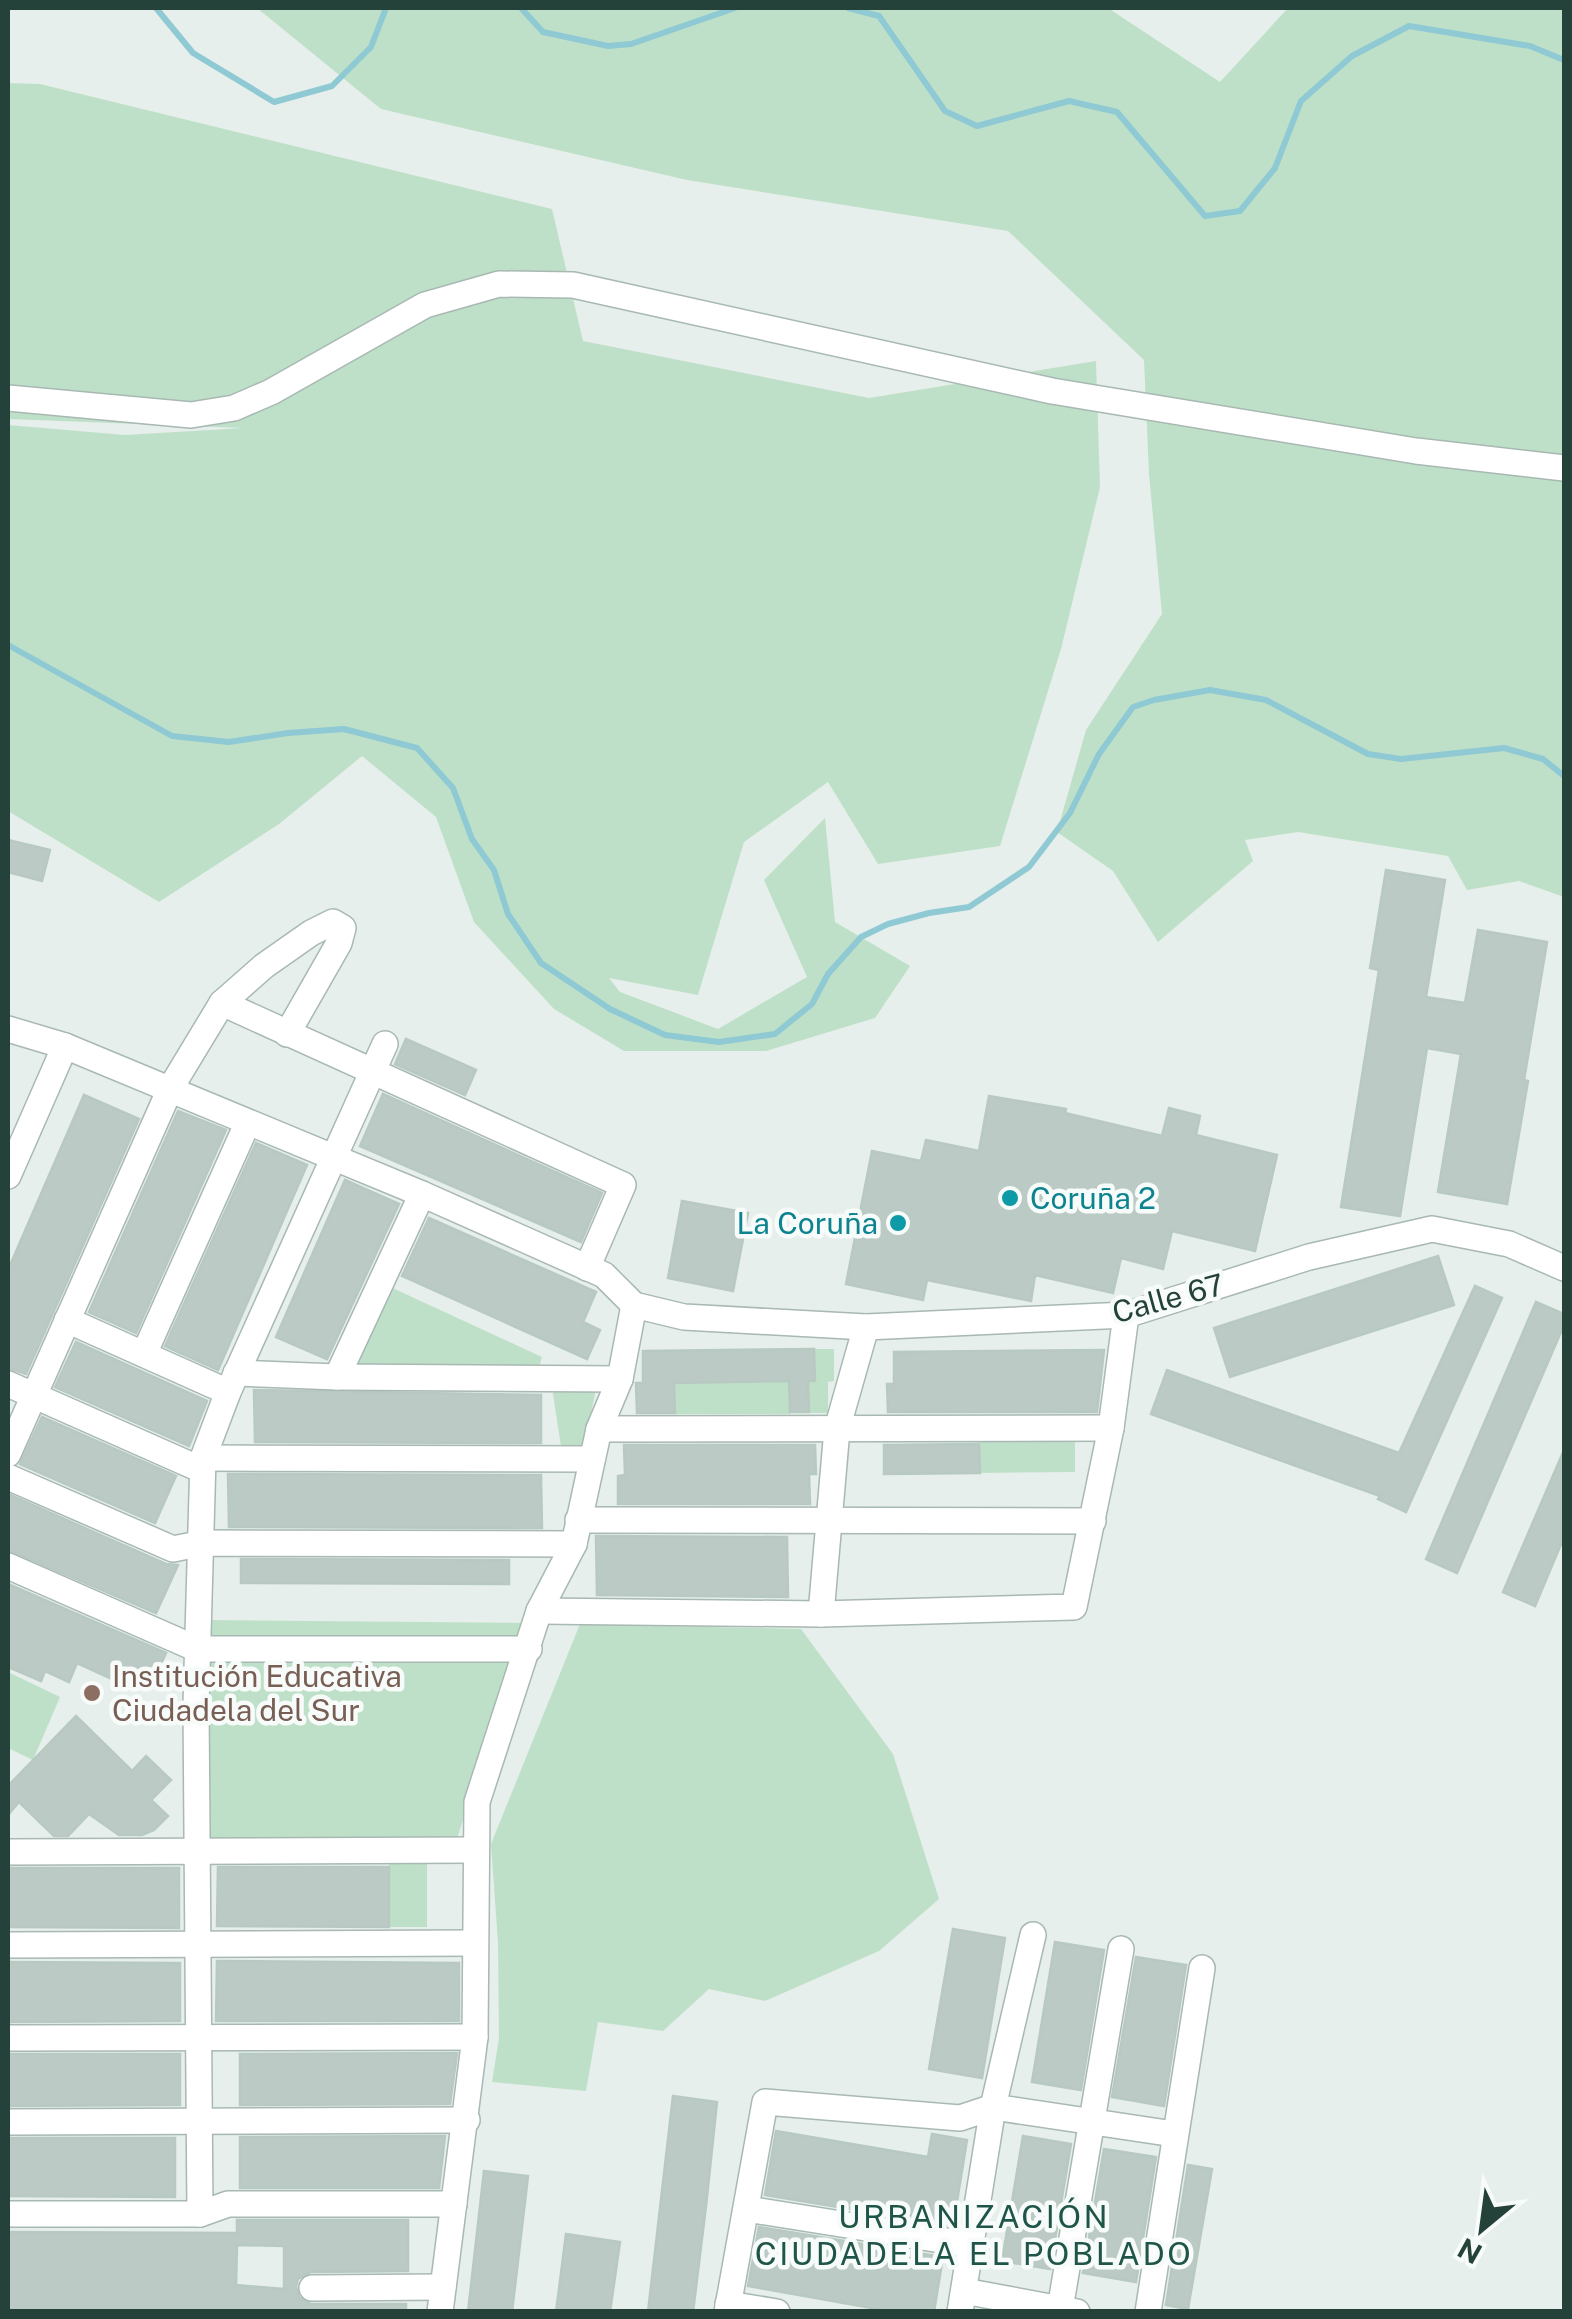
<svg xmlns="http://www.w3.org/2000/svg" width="1572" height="2319" font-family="'Public Sans',sans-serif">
  <rect width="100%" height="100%" fill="#e6efeb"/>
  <g fill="#bfe0c8">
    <polygon points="257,8 1108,8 1220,82 1288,8 1564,8 1564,897 1519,881 1467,890 1448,856 1298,832 1245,840 1253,861 1158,942 1113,871 1057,832 1086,730 1162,614 1149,474 1144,360 1008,231 687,180 381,109"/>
    <polygon points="8,83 40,84 552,209 583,341 869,398 1096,361 1100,487 1061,649 1000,846 878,864 828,782 744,842 698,995 609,978 620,992 718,1029 807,977 764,880 825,818 835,922 910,966 875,1018 766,1051 624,1051 554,1009 474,922 436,817 362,756 279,824 159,902 8,811 8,425 125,435 243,428 8,419"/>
    <polygon points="386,1285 542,1357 538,1371 351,1370"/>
    <polygon points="814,1349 834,1349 834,1381 828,1382 828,1413 809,1413 808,1381 815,1380"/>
    <polygon points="719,1350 738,1350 739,1382 789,1381 790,1414 675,1414 674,1382 719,1382"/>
    <polygon points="551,1381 596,1389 583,1451 562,1453"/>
    <polygon points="979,1441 1075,1441 1075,1472 979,1473"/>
    <polygon points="207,1620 524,1623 457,1839 211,1845"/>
    <polygon points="580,1624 801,1629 893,1754 939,1899 879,1951 765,2001 709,1989 663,2031 598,2022 586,2091 492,2082 499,2038 498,1943 491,1844"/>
    <polygon points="8,1672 60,1697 33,1760 8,1748"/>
    <rect x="389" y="1861" width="38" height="66"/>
  </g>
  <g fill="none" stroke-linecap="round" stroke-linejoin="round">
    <g stroke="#8ec9d4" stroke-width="6">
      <polyline points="156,8 193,53 274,102 332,86 371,47 386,8"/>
      <polyline points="521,8 543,32 608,46 631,44 735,8"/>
      <polyline points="848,8 879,16 945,111 977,126 1069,101 1117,112 1205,216 1240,211 1275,168 1301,101 1352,56 1409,26 1530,46 1564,60"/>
      <polyline points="8,645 172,736 229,742 288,733 344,729 417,748 453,788 472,839 494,870 508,914 541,963 610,1009 665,1035 719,1042 775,1034 812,1004 828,974 861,937 888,924 929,913 969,907 1029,867 1070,813 1099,754 1133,707 1154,700 1210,690 1266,700 1368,754 1401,759 1504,748 1543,759 1564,776"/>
    </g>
  </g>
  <g fill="#bbcac4" stroke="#b8c9c2" stroke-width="2.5" fill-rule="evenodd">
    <polygon points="8,840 50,850 42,881 8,872"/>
    <polygon points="1386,870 1445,880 1426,997 1465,1003 1478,930 1547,942 1524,1080 1528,1081 1507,1204 1438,1192 1461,1054 1427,1048 1400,1216 1341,1207 1379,970 1370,968"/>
    <polygon points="406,1039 476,1070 465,1095 395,1064"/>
    <polygon points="383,1094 602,1193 581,1242 360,1146"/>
    <polygon points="84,1095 139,1119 26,1374 8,1368 8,1270"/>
    <polygon points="989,1096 1066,1109 1065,1113 1162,1136 1169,1108 1200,1116 1196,1135 1277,1155 1255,1251 1172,1231 1163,1269 1121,1258 1113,1293 1035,1275 1031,1301 927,1280 923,1300 846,1284 872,1151 921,1161 926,1140 979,1151"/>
    <polygon points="178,1111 226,1130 136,1333 89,1312"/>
    <polygon points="256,1143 307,1165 218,1370 165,1346"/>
    <polygon points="345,1180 399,1204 327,1359 276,1337"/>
    <polygon points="682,1201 748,1213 733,1291 668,1278"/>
    <polygon points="429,1218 596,1292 583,1322 600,1330 587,1359 402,1276"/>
    <polygon points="1438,1256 1454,1305 1230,1377 1214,1328"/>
    <polygon points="1475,1286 1502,1298 1406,1512 1378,1499 1380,1496 1151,1414 1167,1370 1399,1453"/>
    <polygon points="1536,1302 1564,1314 1564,1325 1457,1573 1426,1559"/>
    <polygon points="76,1342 207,1401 189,1446 55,1387"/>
    <polygon points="814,1349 815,1381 808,1381 809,1412 790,1412 789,1381 674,1383 675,1413 637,1413 636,1383 643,1383 643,1351"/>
    <polygon points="1104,1350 1097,1412 888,1412 887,1384 894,1384 894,1352"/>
    <polygon points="254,1390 541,1395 541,1443 255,1442"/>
    <polygon points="42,1417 176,1476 155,1523 20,1464"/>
    <polygon points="979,1444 980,1473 884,1474 884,1445"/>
    <polygon points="624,1445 815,1445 816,1474 809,1474 810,1504 618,1504 618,1476 625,1475"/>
    <polygon points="1564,1450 1564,1537 1535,1606 1503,1592"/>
    <polygon points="228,1474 541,1475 542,1528 229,1527"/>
    <polygon points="8,1494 166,1564 178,1565 156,1613 8,1550"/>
    <polygon points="596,1536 787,1537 788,1597 597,1595"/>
    <polygon points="241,1559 509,1560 509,1584 241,1583"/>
    <polygon points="8,1584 166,1653 153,1682 129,1671 123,1684 77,1663 69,1682 45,1671 41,1681 8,1667"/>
    <polygon points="76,1716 132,1771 146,1756 171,1780 151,1800 168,1816 154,1830 142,1835 119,1835 89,1814 68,1836 54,1836 19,1802 8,1815 8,1786"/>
    <polygon points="218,1867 389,1867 389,1927 217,1926"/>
    <polygon points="8,1868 179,1868 179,1928 8,1927"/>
    <polygon points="953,1929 1005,1938 982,2078 929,2069"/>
    <polygon points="1055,1942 1104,1950 1081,2090 1032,2082"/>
    <polygon points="1136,1957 1186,1965 1164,2106 1112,2097"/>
    <polygon points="217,1961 459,1963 459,2021 216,2021"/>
    <polygon points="8,1962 180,1963 180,2021 8,2022"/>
    <polygon points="457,2053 450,2104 240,2105 240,2054"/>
    <polygon points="8,2054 180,2054 180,2105 8,2106"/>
    <polygon points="673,2096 717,2102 706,2206 693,2312 648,2312"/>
    <polygon points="776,2131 928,2157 932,2134 967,2140 953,2226 765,2195"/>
    <polygon points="445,2136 439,2188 240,2188 240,2137"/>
    <polygon points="1023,2136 1071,2144 1050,2269 1002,2261"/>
    <polygon points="8,2138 175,2138 175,2197 8,2196"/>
    <polygon points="1104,2149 1156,2157 1136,2282 1083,2273"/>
    <polygon points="1188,2165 1212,2169 1188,2309 1166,2305"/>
    <polygon points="484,2171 528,2176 512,2312 468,2312"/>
    <path d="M237,2220H408V2271L311,2272L298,2279L296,2287L299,2297L311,2304H406V2312H8V2232L237,2233ZM237,2245L284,2246V2289L236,2285Z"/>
    <polygon points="759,2227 943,2257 934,2312 894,2312 748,2286"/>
    <polygon points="566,2234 620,2242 610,2312 556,2312"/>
  </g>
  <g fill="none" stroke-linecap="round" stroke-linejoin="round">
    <defs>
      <g id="minor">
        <polyline points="8,398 191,415 234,408 271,392 425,305 499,284 573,285 1052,391 1416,451 1564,468"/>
        <polyline points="222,1003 623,1185 587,1268"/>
        <polyline points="8,1029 65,1046 422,1194 604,1275 634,1305 684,1317 866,1327 1126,1315 1309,1257 1432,1229 1509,1244 1564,1268"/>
        <polyline points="8,1176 65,1046"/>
        <polyline points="67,1320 228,1392"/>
        <polyline points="144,1354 247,1124"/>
        <polyline points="236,1373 337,1377 620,1379"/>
        <polyline points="337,1377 422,1194"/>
        <polyline points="8,1384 202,1470"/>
        <polyline points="599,1429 1111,1428"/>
        <polyline points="8,1454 170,1089 222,1003 264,966 311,933 333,922 343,928 339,943 287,1034"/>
        <polyline points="203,1458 592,1459"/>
        <polyline points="8,1477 173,1549 203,1543 574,1544"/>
        <polyline points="578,1520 1093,1521"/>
        <polyline points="8,1566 197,1649 529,1649"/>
        <polyline points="539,1611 821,1614 1074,1607 1111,1428 1126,1315"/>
        <polyline points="821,1614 837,1429 866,1327"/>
        <polyline points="8,1852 476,1850"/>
        <polyline points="8,1945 475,1943"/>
        <polyline points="8,2038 475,2037"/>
        <polyline points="8,2122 467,2120"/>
        <polyline points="747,2209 972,2245"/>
        <polyline points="8,2214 200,2214 228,2204 454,2204"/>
        <polyline points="200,2214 196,1705 203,1458 228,1392 385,1044"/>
        <polyline points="312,2288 443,2287"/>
        <polyline points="964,2291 1077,2312"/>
        <polyline points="728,2304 777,2312"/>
        <polyline points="1060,2309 1121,1949"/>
        <polyline points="440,2312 475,2037 477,1802 539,1611 574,1544 599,1429 620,1379 634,1305"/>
        <polyline points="727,2312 765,2102 960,2118 993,2107 1174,2134"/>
        <polyline points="960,2312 993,2107 1033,1935"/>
        <polyline points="1148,2312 1202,1968"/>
      </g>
    </defs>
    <use href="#minor" stroke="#a8b8b2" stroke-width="28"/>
    <use href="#minor" stroke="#fff" stroke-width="25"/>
  </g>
  <g fill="#0f9aa8" stroke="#f7fbf9" stroke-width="4">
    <circle cx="1010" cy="1198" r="10"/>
    <circle cx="898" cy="1223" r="10"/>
  </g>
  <circle fill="#8d6e63" stroke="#f7fbf9" stroke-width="4" cx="92" cy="1693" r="10"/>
  <g text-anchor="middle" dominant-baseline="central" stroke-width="9" stroke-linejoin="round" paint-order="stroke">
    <g font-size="30" fill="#0d838f" stroke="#f7fbf9" text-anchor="start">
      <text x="1030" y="1198">Coruña 2</text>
      <text x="878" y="1223" text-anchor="end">La Coruña</text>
    </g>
    <g font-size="30" fill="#24423a" stroke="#f7fbf9">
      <text transform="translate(1168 1298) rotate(-15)">Calle 67</text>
    </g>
    <g font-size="30" fill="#785e54" stroke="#f7fbf9" text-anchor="start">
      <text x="112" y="1676">Institución Educativa<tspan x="112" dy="34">Ciudadela del Sur</tspan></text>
    </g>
    <g font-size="32" letter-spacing="2.5" fill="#1f5548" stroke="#f7fbf9">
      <text x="974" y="2216">URBANIZACIÓN<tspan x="974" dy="37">CIUDADELA EL POBLADO</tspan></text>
    </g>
  </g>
  <rect width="1572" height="2319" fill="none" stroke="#24423a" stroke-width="20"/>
  <g transform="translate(1482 2229) rotate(209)" stroke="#f7fbf9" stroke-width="8" paint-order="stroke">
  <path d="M0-8L18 38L0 25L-18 38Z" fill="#24423a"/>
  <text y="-15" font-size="28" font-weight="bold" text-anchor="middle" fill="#24423a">N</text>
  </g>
</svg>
